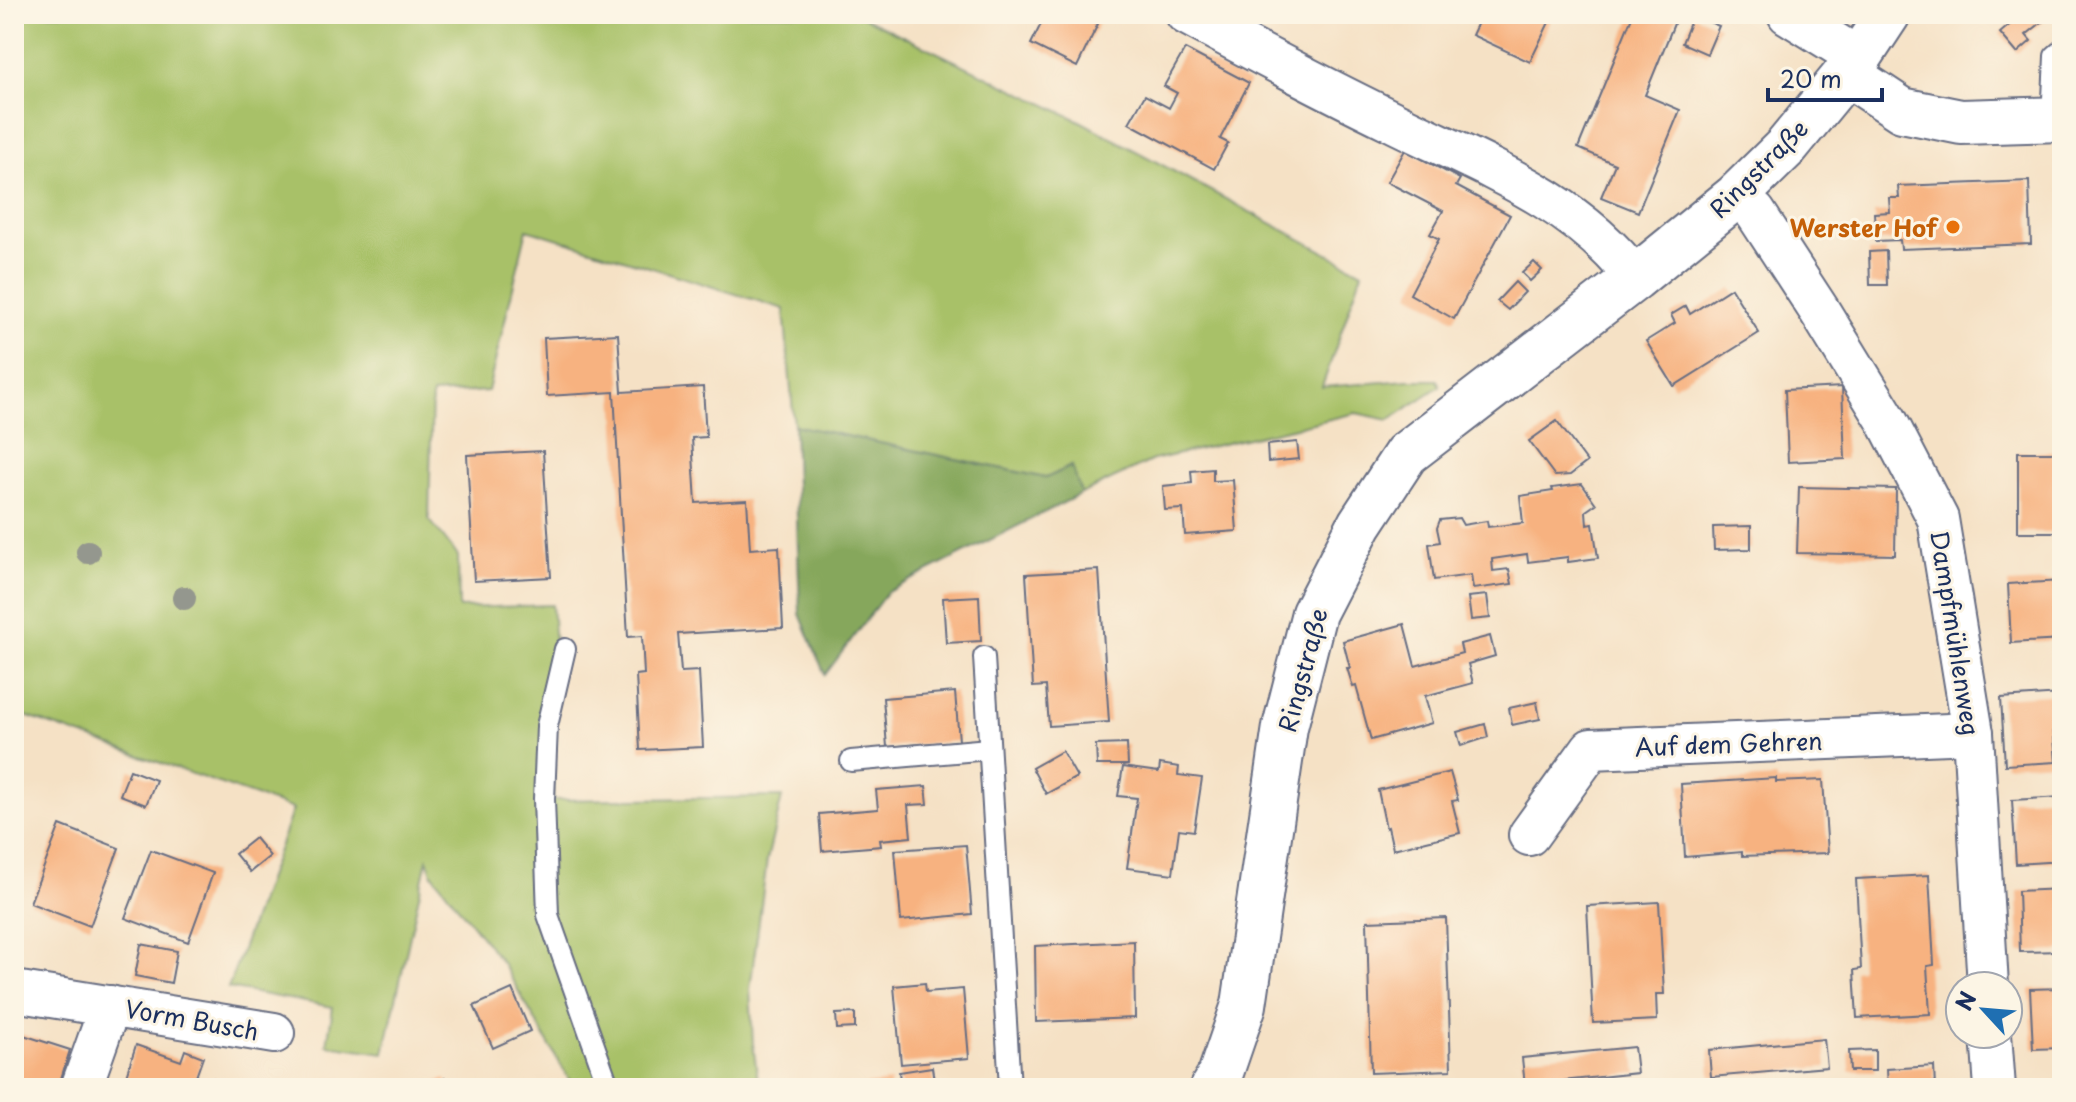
<svg xmlns="http://www.w3.org/2000/svg" width="2076" height="1102" font-family="'Playpen Sans',sans-serif">
  <rect width="100%" height="100%" fill="#fcf5e5"/>
  <filter id="ink" filterUnits="userSpaceOnUse"><feTurbulence type="fractalNoise" baseFrequency=".0125" numOctaves="2"/><feDisplacementMap in="SourceGraphic" scale="16" xChannelSelector="R" yChannelSelector="G"/><feConvolveMatrix kernelMatrix="1 2 1 2 8 2 1 2 1" color-interpolation-filters="sRGB"/></filter>
  <filter id="wash" filterUnits="userSpaceOnUse"><feTurbulence type="fractalNoise" baseFrequency=".006" numOctaves="4" result="noise"/><feDisplacementMap in="SourceGraphic" scale="32" xChannelSelector="R" yChannelSelector="G"/><feGaussianBlur stdDeviation="1.8" result="paint"/><feColorMatrix in="noise" values="0 0 0 0 0 0 0 0 0 0 0 0 0 0 0 0 0 1.4 0 .05"/><feComposite in="paint" operator="in"/></filter>
  <g filter="url(#wash)">
    <rect width="100%" height="100%" fill="#f5e1c5"/>
    <polygon fill="#a8c167" stroke="#627862" stroke-width="2" points="14,14 857,14 1080,121 1362,272 1322,387 1408,380 1437,380 1440,386 1389,420 1356,413 1153,460 1081,494 1071,466 1047,478 794,425 784,309 527,229 488,391 432,394 429,519 458,556 459,608 552,605 555,647 553,800 782,797 767,860 750,989 753,1044 759,1088 574,1088 503,964 432,873 427,859 384,1053 327,1045 333,1007 228,988 293,809 14,712"/>
    <polygon fill="#86a75c" stroke="#506b5d" stroke-width="2" points="794,425 1046,478 1072,466 1081,494 887,592 825,675 800,614"/>
    <g id="blocks">
      <g fill="#f7b280">
        <polygon points="1046,14 1078,14 1098,24 1077,67 1031,44"/>
        <polygon points="1482,14 1553,14 1530,62 1472,35"/>
        <polygon points="1633,14 1678,14 1645,95 1680,110 1638,212 1601,197 1615,164 1578,148"/>
        <polygon points="2009,14 2052,14 2026,35 2031,41 2017,53 2000,33 2014,21"/>
        <polygon points="1693,15 1719,26 1707,54 1682,43"/>
        <polygon points="1185,49 1249,83 1220,139 1228,143 1214,169 1129,123 1145,95 1169,108 1177,93 1164,86"/>
        <polygon points="1405,150 1460,179 1456,186 1510,215 1454,319 1410,294 1439,239 1430,234 1443,211 1387,182"/>
        <polygon points="2029,181 2031,244 1901,249 1900,240 1876,241 1874,213 1890,212 1889,198 1899,198 1898,186"/>
        <polygon points="1886,251 1887,285 1870,285 1869,252"/>
        <polygon points="1534,262 1542,270 1530,281 1522,273"/>
        <polygon points="1515,282 1525,292 1508,310 1497,301"/>
        <polygon points="1731,288 1759,333 1674,386 1646,341 1675,323 1671,315 1686,306 1690,314"/>
        <polygon points="618,334 622,392 703,387 706,437 692,438 696,503 747,500 750,549 779,547 783,628 678,634 681,672 699,671 703,747 640,750 636,675 644,674 642,636 628,637 614,392 547,396 544,338"/>
        <polygon points="1842,387 1845,459 1788,462 1785,390"/>
        <polygon points="1557,421 1587,462 1570,475 1555,476 1529,441"/>
        <polygon points="1297,442 1299,459 1268,462 1267,445"/>
        <polygon points="543,451 551,577 474,581 467,455"/>
        <rect x="2018" y="452" width="44" height="80"/>
        <polygon points="1213,469 1213,481 1233,480 1237,531 1185,535 1183,509 1165,510 1163,486 1192,483 1191,471"/>
        <polygon points="1582,484 1596,504 1586,511 1587,525 1593,524 1598,558 1568,562 1568,557 1528,562 1527,554 1492,559 1493,571 1509,569 1512,584 1473,589 1471,575 1434,580 1429,544 1440,542 1437,528 1440,520 1459,518 1463,525 1487,521 1488,527 1523,523 1520,496 1553,491 1552,488"/>
        <polygon points="1799,487 1896,489 1895,555 1797,553"/>
        <polygon points="1751,526 1751,549 1714,550 1713,527"/>
        <polygon points="1099,570 1109,722 1049,726 1046,686 1033,687 1026,574"/>
        <polygon points="2062,581 2062,640 2011,643 2008,584"/>
        <polygon points="1487,595 1490,618 1471,620 1468,597"/>
        <polygon points="979,596 981,641 946,643 943,598"/>
        <polygon points="1404,624 1415,666 1462,653 1460,644 1490,636 1495,656 1468,664 1473,683 1425,696 1432,723 1371,740 1356,686 1353,687 1347,668 1350,668 1343,641"/>
        <polygon points="955,692 959,741 887,747 883,698"/>
        <polygon points="2062,694 2062,723 2053,724 2056,762 2005,765 2001,698"/>
        <polygon points="1537,702 1540,719 1512,725 1509,708"/>
        <polygon points="1485,724 1488,737 1461,746 1457,732"/>
        <polygon points="1127,744 1128,765 1097,765 1096,745"/>
        <polygon points="1062,751 1077,777 1046,794 1032,768"/>
        <polygon points="1160,764 1179,767 1178,775 1202,778 1194,831 1179,829 1173,874 1127,868 1137,798 1118,796 1123,767 1159,772"/>
        <polygon points="130,770 156,780 146,805 120,795"/>
        <polygon points="1450,772 1458,800 1452,801 1460,833 1393,849 1388,827 1386,828 1378,790"/>
        <polygon points="1776,778 1776,782 1823,780 1828,853 1742,856 1742,852 1685,857 1681,784"/>
        <polygon points="926,786 928,804 908,805 911,837 880,840 881,846 822,851 819,814 878,809 876,790"/>
        <polygon points="2062,797 2062,861 2016,864 2012,800"/>
        <polygon points="60,825 119,848 90,926 30,903"/>
        <polygon points="255,838 270,856 250,872 235,854"/>
        <polygon points="966,845 972,914 901,921 895,850"/>
        <polygon points="151,850 213,873 188,942 125,918"/>
        <polygon points="1929,875 1934,965 1927,966 1930,1014 1857,1018 1854,970 1861,969 1856,879"/>
        <polygon points="2062,889 2062,951 2020,952 2018,891"/>
        <polygon points="1659,902 1664,994 1656,994 1657,1020 1593,1023 1587,906"/>
        <polygon points="1446,918 1451,1070 1371,1073 1367,921"/>
        <polygon points="1134,941 1135,1018 1036,1022 1035,946"/>
        <polygon points="141,944 177,951 171,983 135,976"/>
        <polygon points="925,983 926,992 963,989 969,1058 901,1064 894,986"/>
        <polygon points="2062,988 2062,1048 2033,1049 2030,989"/>
        <polygon points="512,989 530,1031 493,1048 474,1006"/>
        <polygon points="855,1013 855,1028 837,1029 836,1014"/>
        <polygon points="14,1032 70,1050 58,1088 14,1088"/>
        <polygon points="1824,1039 1827,1067 1711,1077 1709,1050"/>
        <polygon points="136,1045 181,1061 185,1050 203,1057 192,1088 122,1088"/>
        <polygon points="1634,1047 1637,1073 1525,1085 1522,1058"/>
        <polygon points="1875,1050 1875,1071 1850,1071 1849,1051"/>
        <polygon points="1934,1066 1935,1088 1888,1088 1887,1069"/>
        <polygon points="932,1067 935,1088 901,1088 899,1072"/>
        <polygon points="214,1078 240,1088 210,1088"/>
        <polygon points="445,1078 450,1088 432,1088 430,1086"/>
        <polygon points="890,1082 890,1088 858,1088 858,1086"/>
      </g>
    </g>
  </g>
  <g filter="url(#ink)">
    <use href="#blocks" fill-opacity="0" stroke="#676d82" stroke-width="2"/>
    <g fill="none" stroke-linecap="round" stroke-linejoin="round">
      <defs>
        <g id="service">
          <polyline points="2052,120 2055,56 2062,50"/>
          <polyline points="565,649 547,726 544,799 548,915 609,1088"/>
          <polyline points="984,657 1010,1088"/>
          <polyline points="851,761 989,749"/>
        </g>
        <g id="minor">
          <path d="M1186,14C1254,51 1322,87 1392,121C1478,164 1575,198 1635,278"/>
          <polyline points="1788,14 1859,58"/>
          <polyline points="1736,196 1755,212 1819,310 1886,419 1938,519 1973,733 1988,986"/>
          <polyline points="1529,835 1591,749 1973,733"/>
          <polyline points="14,991 274,1033"/>
          <polyline points="1991,1034 1995,1088"/>
          <polyline points="81,1088 110,1006"/>
        </g>
        <g id="tertiary">
          <polyline points="1846,73 1902,110 1961,122 2062,119"/>
          <polyline points="1212,1088 1220,1075 1244,1005 1285,727 1314,613 1360,524 1406,454 1635,278 1736,196 1786,147 1859,58 1888,14"/>
        </g>
      </defs>
      <use href="#service" stroke="#676d82" stroke-width="24"/>
      <use href="#minor" stroke="#676d82" stroke-width="44"/>
      <use href="#tertiary" stroke="#676d82" stroke-width="48"/>
      <use href="#service" stroke="#fff" stroke-width="20"/>
      <use href="#minor" stroke="#fff" stroke-width="40"/>
      <use href="#tertiary" stroke="#fff" stroke-width="44"/>
    </g>
    <g fill="#94978e">
      <circle cx="88" cy="552" r="12"/>
      <circle cx="184" cy="598" r="12"/>
    </g>
  </g>
  <circle fill="#e8710a" stroke="#fcf5e5" stroke-width="3" cx="1953" cy="227" r="8"/>
  <g text-anchor="middle" dominant-baseline="central" stroke-width="6" stroke-linejoin="round" paint-order="stroke">
    <g font-size="24" fill="#1b2f5e" stroke="#fcf5e5">
      <text transform="translate(1758 168) rotate(-45)">Ringstraße</text>
      <text transform="translate(1956 633) rotate(81)">Dampfmühlenweg</text>
      <text transform="translate(1302 670) rotate(-75)">Ringstraße</text>
      <text transform="translate(1729 743) rotate(-2)">Auf dem Gehren</text>
      <text transform="translate(192 1019) rotate(10)">Vorm Busch</text>
    </g>
    <g font-size="24" font-weight="bold" fill="#c56008" stroke="#fcf5e5" text-anchor="end">
      <text x="1937" y="227">Werster Hof</text>
    </g>
  </g>
  <rect width="2076" height="1102" fill="none" stroke="#fcf5e5" stroke-width="48"/>
  <g transform="translate(1984 1010) rotate(296)"><circle r="38" fill="#fcf5e5" stroke="#a2a6af" stroke-width="2"/>
  <path d="M0-6L14 30L0 20L-14 30Z" fill="#1f6fb2"/>
  <text y="-12" font-size="22" font-weight="bold" text-anchor="middle" fill="#1b2f5e">N</text>
  </g>
  <path d="M1768 88v12h114v-12" fill="none" stroke="#1b2f5e" stroke-width="4"/>
  <text x="1780" y="88" font-size="24" fill="#1b2f5e" stroke="#fcf5e5" stroke-width="6" paint-order="stroke">20 m</text>
</svg>
